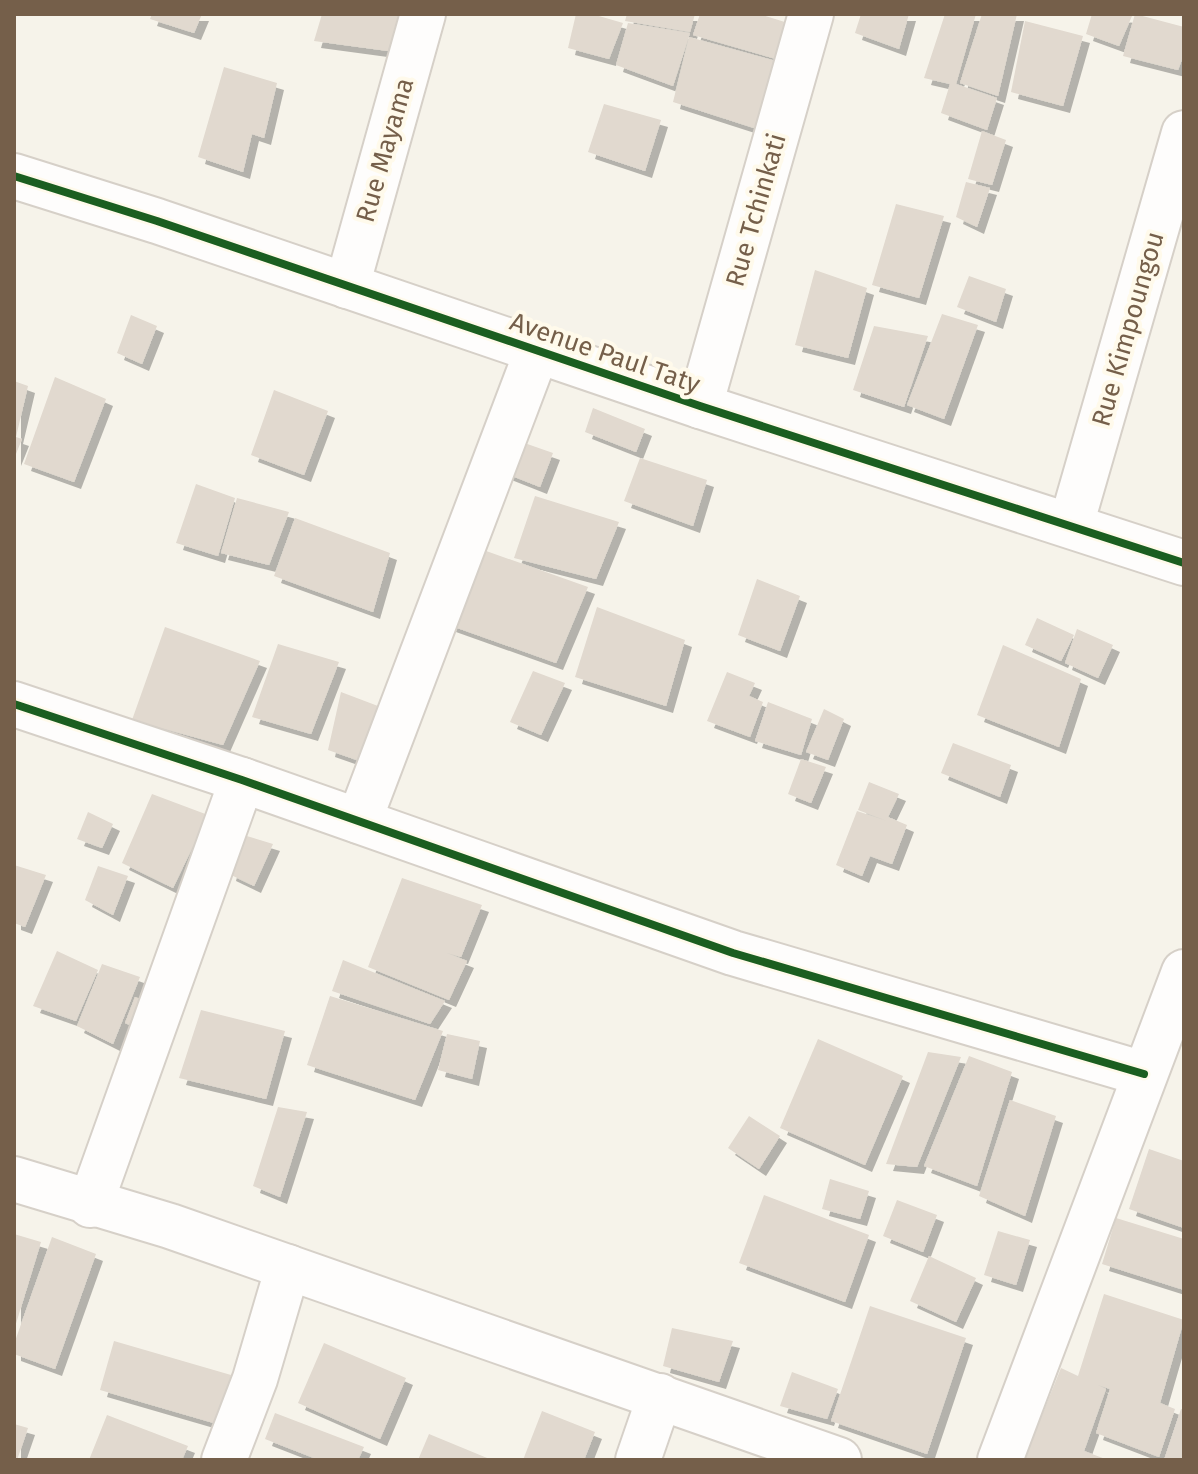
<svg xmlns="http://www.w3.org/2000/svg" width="1198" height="1474" font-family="'Fira Sans',sans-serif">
  <defs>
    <filter id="shadow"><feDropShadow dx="7" dy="7" stdDeviation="0" flood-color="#0004"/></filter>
  </defs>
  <rect width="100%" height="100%" fill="#f6f3ea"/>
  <g fill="#e1d9cf" filter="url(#shadow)">
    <polygon points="152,14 202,14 194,33 150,19"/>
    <polygon points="322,14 399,14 388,51 314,41"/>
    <polygon points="576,14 592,14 623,23 609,59 568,48"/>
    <polygon points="627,14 695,14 690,32 625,21"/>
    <polygon points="700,14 759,14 788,23 776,59 693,35"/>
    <polygon points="861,14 909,14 899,49 855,33"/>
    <polygon points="945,14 976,14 956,84 997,98 987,130 941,113 950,84 924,78"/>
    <polygon points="982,14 1017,14 998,96 960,83"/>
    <polygon points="1092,14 1132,16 1119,46 1086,34"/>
    <polygon points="1135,14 1184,27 1184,54 1178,70 1123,56"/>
    <polygon points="1025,21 1083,36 1063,106 1011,92"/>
    <polygon points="628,23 690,33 673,86 616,65"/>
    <polygon points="689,37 776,61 757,129 673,102"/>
    <polygon points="224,67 277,83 264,138 252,134 243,172 198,157"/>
    <polygon points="604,104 661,120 645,171 588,152"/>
    <polygon points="982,131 1006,140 992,185 968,179"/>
    <polygon points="966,182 990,188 977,227 956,217"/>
    <polygon points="896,204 944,216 919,298 872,285"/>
    <polygon points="815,270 867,288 848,358 795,345"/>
    <polygon points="969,276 1006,289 996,322 957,307"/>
    <polygon points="942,314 978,325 944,419 907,405"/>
    <polygon points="131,315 157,326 142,364 117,353"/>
    <polygon points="874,326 928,336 904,407 853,390"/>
    <polygon points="55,377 106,399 74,482 24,464"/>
    <polygon points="14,381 28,386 16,437 22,439 14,459"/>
    <polygon points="274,390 328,411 304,475 251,455"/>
    <polygon points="593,408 645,429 636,452 585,432"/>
    <polygon points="513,439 553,453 540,487 502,472"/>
    <polygon points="640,458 707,480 693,526 624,501"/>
    <polygon points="196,484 235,498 218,556 176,543"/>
    <polygon points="535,496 619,522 596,579 514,558"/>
    <polygon points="237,498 289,512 269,565 221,553"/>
    <polygon points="295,518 390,553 373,612 274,576"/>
    <polygon points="475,547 588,587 556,663 449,625"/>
    <polygon points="757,579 800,596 780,651 738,635"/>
    <polygon points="597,607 685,640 666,706 575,677"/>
    <polygon points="1037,618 1074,635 1061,661 1025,645"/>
    <polygon points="165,627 260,661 223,745 132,720"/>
    <polygon points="1077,629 1113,645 1098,678 1065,663"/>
    <polygon points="278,644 339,662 311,734 252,717"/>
    <polygon points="1003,645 1081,679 1059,747 977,715"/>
    <polygon points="533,671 565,683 541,735 510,722"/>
    <polygon points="727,672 755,683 749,696 763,702 750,737 707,721"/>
    <polygon points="341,692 407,717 388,771 328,750"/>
    <polygon points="768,702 812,719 801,755 755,741"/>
    <polygon points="824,709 844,719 828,760 806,752"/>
    <polygon points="953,743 1011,765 1000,797 941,773"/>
    <polygon points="801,759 826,767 811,803 788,794"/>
    <polygon points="869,782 899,794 888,817 907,825 892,864 870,856 862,876 836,865 857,811 887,821 858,810"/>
    <polygon points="152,794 208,815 173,888 122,863"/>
    <polygon points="88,812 113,824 102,848 77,839"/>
    <polygon points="240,834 273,844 254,886 229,874"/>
    <polygon points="14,865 46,875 25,927 14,923"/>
    <polygon points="98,866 128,876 113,915 85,900"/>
    <polygon points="402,878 482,905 461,957 447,953 467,961 449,1000 368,967"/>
    <polygon points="57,951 98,970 76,1021 33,1006"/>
    <polygon points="343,960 445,1001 430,1024 332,991"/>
    <polygon points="102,964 140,977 113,1044 77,1026"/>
    <polygon points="330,996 443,1031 415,1100 307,1065"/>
    <polygon points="135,997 156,1006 144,1031 125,1023"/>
    <polygon points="201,1010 285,1031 266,1099 179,1078"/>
    <polygon points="447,1034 480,1041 472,1079 438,1070"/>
    <polygon points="818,1039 903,1076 865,1165 780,1128"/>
    <polygon points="928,1052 961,1057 917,1167 886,1164"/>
    <polygon points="969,1056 1012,1072 977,1186 924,1166"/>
    <polygon points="1010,1100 1056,1116 1025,1216 979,1196"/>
    <polygon points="278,1107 307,1112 280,1197 253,1186"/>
    <polygon points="749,1116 780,1136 759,1169 728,1148"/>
    <polygon points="1149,1149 1184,1161 1184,1228 1129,1209"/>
    <polygon points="830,1179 869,1191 860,1219 822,1209"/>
    <polygon points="764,1195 869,1235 845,1302 739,1263"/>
    <polygon points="897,1200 937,1215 923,1252 883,1236"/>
    <polygon points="1116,1218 1184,1239 1184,1290 1102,1264"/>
    <polygon points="998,1231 1030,1240 1016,1285 984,1275"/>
    <polygon points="14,1234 41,1242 15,1327 14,1327"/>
    <polygon points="52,1237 96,1254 55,1369 14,1354 14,1344"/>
    <polygon points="929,1256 976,1278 956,1322 910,1301"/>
    <polygon points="1104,1294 1184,1320 1160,1403 1175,1409 1159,1457 1096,1433 1110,1389 1098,1385 1106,1389 1084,1451 1108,1460 1024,1460 1061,1368 1078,1376"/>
    <polygon points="870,1306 966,1338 927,1454 831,1421"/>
    <polygon points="672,1328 733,1341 719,1382 663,1366"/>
    <polygon points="114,1341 231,1375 217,1424 100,1390"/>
    <polygon points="324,1343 406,1378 380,1439 298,1403"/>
    <polygon points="792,1372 838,1389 827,1419 780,1406"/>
    <polygon points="1181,1409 1184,1410 1184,1460 1164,1460"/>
    <polygon points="542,1411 595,1432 584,1460 523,1460"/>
    <polygon points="275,1413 364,1447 358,1460 319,1460 265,1439"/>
    <polygon points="107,1415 188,1446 182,1460 89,1460"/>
    <polygon points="14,1424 28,1428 17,1460 14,1460"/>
    <polygon points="429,1434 492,1460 418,1460"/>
  </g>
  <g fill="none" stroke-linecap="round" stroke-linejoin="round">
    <defs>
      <g id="minor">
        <polyline points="14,176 157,221 700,406 1184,563"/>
        <polyline points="347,286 423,14"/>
        <polyline points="700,406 811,14"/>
        <polyline points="1071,525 1184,133"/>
        <polyline points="14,704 242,780 733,953 1144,1074"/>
        <polyline points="359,821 537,351"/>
        <polyline points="14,1179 170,1226 839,1460"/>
        <polyline points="90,1205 242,780"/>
        <polyline points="224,1460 255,1379 288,1267"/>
        <polyline points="638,1460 660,1396"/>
        <polyline points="1000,1460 1184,972"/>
      </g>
    </defs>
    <use href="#minor" stroke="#d6d0c8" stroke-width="48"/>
    <use href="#minor" stroke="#fefdfc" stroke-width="44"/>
    <defs>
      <g id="cycleway">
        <polyline points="14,176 157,221 700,406 1184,563"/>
        <polyline points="14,704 242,780 733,953 1144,1074"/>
      </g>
    </defs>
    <use href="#cycleway" stroke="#fffaeb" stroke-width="13"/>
    <use href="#cycleway" stroke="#1b5e20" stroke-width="8"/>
  </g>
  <g text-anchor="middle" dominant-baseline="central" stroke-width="8" stroke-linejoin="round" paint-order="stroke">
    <g font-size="26" fill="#755f4a" stroke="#fffaeb">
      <text transform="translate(385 150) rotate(-74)">Rue Mayama</text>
      <text transform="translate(756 210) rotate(-74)">Rue Tchinkati</text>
      <text transform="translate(1128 329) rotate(-74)">Rue Kimpoungou</text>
      <text transform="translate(605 353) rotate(19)">Avenue Paul Taty</text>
    </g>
  </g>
  <rect width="1198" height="1474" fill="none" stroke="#755f4a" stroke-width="32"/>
</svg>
